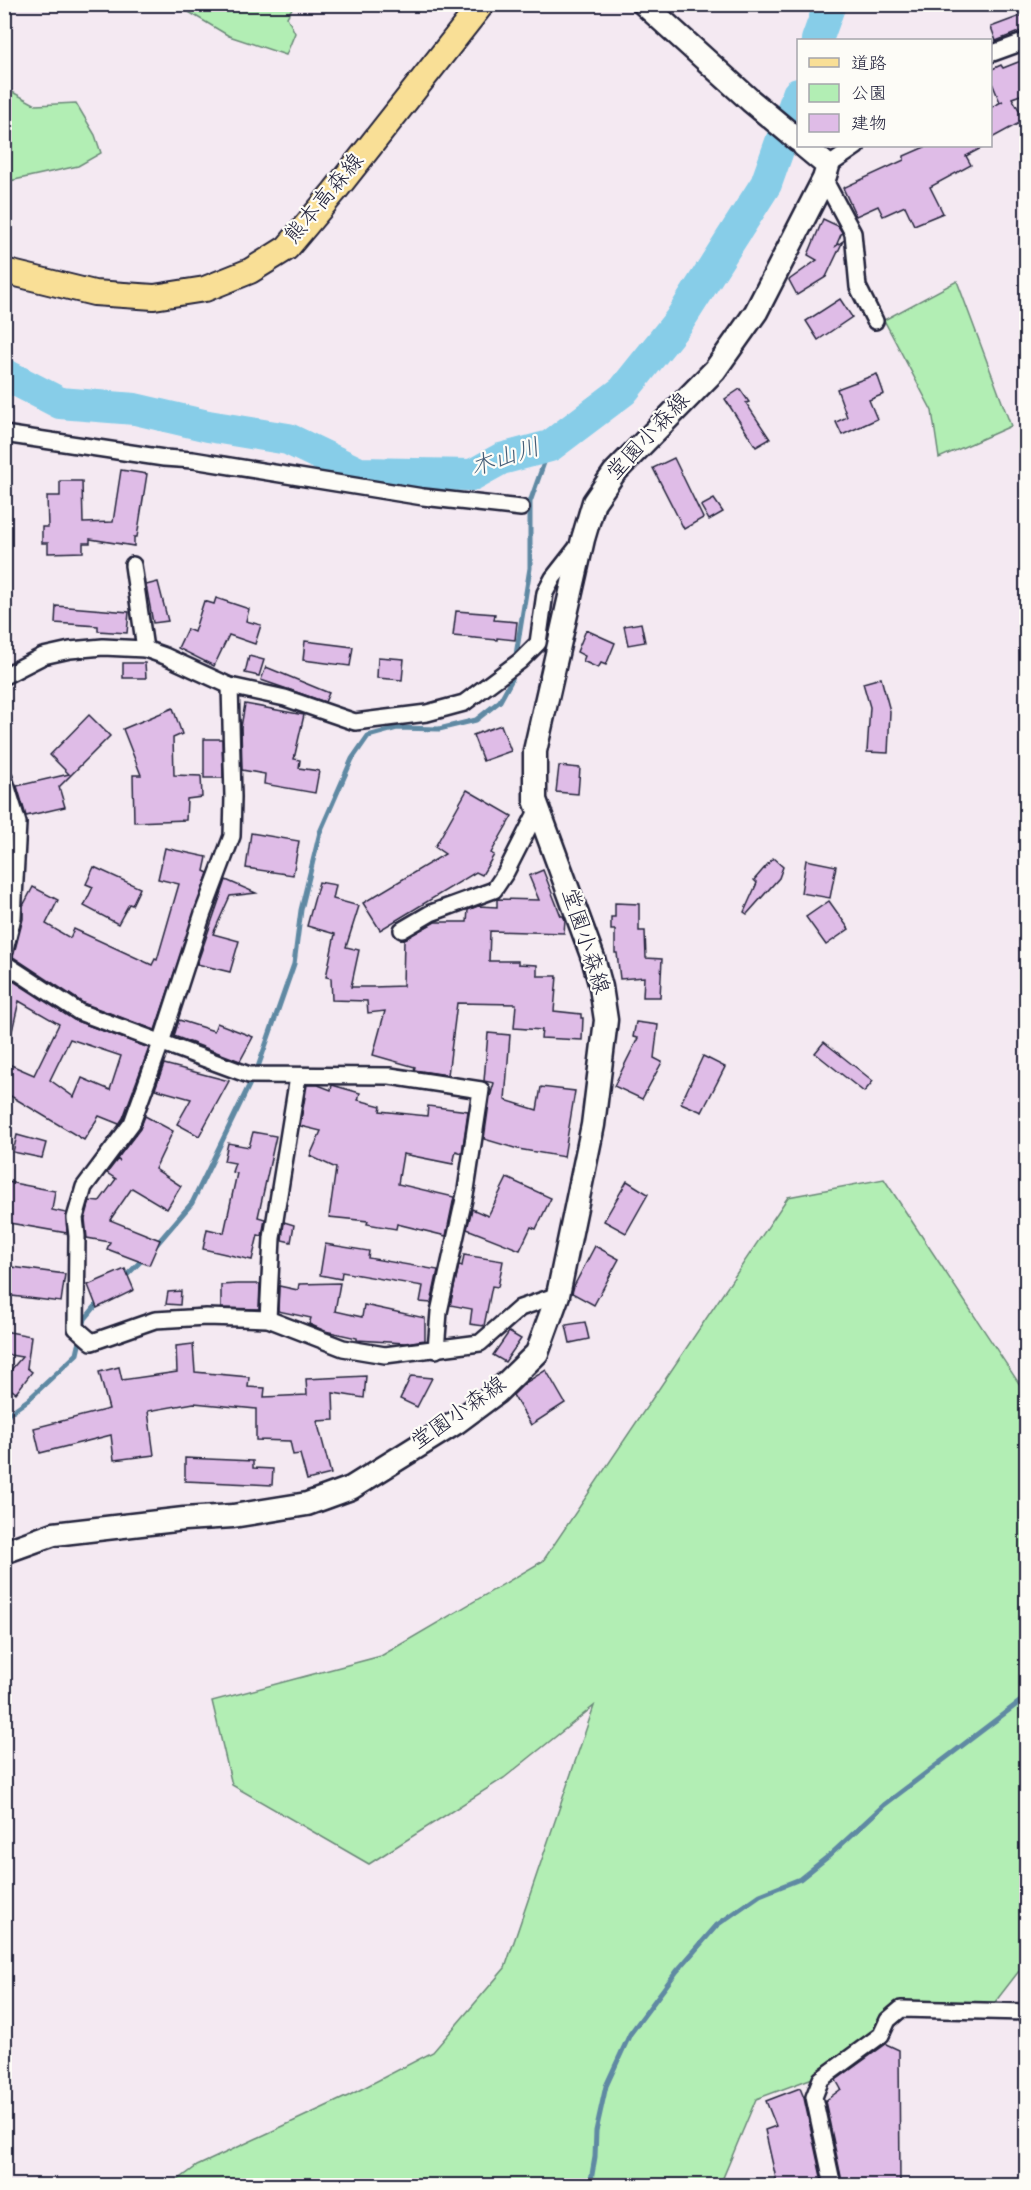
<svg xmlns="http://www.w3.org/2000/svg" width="1031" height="2190" font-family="'Gochi Hand','Klee One',sans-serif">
  <rect width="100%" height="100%" fill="#f4e9f2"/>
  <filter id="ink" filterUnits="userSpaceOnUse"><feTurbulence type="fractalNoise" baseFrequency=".0167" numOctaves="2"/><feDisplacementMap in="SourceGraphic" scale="12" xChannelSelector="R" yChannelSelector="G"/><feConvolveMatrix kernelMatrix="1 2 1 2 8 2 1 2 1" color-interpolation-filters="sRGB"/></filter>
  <g filter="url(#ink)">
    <g fill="#b2eeb4" stroke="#6a8878" stroke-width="1.5">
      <polygon points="177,5 294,5 287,17 295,33 286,55 229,36"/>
      <polygon points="5,88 36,105 76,103 95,135 101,153 78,166 5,182"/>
      <polygon points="957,281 1011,426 939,458 932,411 884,320"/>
      <polygon points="884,1179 1026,1394 1026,1962 992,2006 901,2000 886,2018 877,2032 818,2076 756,2099 720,2185 170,2186 197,2166 348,2096 433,2052 505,1968 594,1706 504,1778 369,1864 232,1785 212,1701 381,1656 543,1561 788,1197"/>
    </g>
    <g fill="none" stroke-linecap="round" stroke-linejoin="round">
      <g stroke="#5f89a3" stroke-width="5">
        <polyline points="515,661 530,568 530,502 550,446"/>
        <polyline points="156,1245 192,1203 258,1067 294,964 301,910 320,832 352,759 368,736 397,728 439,729 476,720 500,701 512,679 513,670"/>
        <polyline points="123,1279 144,1258"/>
        <polyline points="4,1417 28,1400 77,1354 85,1319 99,1302"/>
        <polyline points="590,2186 595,2157 596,2131 606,2086 630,2034 677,1971 717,1925 760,1895 800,1879 830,1855 884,1805 1026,1697"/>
      </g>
      <g stroke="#87cde8" stroke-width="32">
        <polyline points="817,40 830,4"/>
        <polyline points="4,374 60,403 135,409 208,426 288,439 359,473 472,475 501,459 550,446 623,391 679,321 766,184 798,94"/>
      </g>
    </g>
    <g fill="#dfbce7" stroke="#22223b" stroke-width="1.5" fill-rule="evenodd">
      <polygon points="1023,15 1026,29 996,41 991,27"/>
      <polygon points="1026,59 1026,93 1012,98 1025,120 990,139 990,108 1003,101 1000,102 990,78 990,70 1001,65 1003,68"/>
      <polygon points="927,146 985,146 966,156 971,165 930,187 943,213 914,225 905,206 883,216 878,206 856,216 843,188 904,160 904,156"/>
      <polygon points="823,219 838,226 842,232 836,246 843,241 826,277 797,295 789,280 817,260 808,255"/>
      <polygon points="840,299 852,317 818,340 806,321"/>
      <polygon points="877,374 884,394 869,400 877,419 842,435 836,422 847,417 837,389"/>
      <polygon points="740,389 749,402 746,403 770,439 756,447 725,399"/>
      <polygon points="674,458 703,518 684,529 653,468"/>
      <polygon points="121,470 147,474 137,537 134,537 134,546 90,539 90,543 83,543 83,552 48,553 48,543 42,543 42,527 48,527 47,496 60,496 60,481 82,481 83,523 113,522"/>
      <polygon points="714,499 723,512 709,520 701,506"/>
      <polygon points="158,582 168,621 153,623 146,585"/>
      <polygon points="216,598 249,609 246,621 261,625 255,644 229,635 214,666 178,648 187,629 194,632 204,601 214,604"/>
      <polygon points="56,606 129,612 127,633 98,631 98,626 55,623"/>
      <polygon points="456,611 495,614 494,620 517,622 515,640 497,638 497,640 453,636"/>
      <polygon points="641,623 645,642 628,645 624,626"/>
      <polygon points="586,630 615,643 606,665 601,663 598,668 583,661 585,656 577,652"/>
      <polygon points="305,641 353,647 350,666 303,660"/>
      <polygon points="249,656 264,660 259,676 245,673"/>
      <polygon points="378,657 404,659 402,680 377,678"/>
      <polygon points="123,663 145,663 146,678 123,678"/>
      <polygon points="266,667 329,693 325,702 261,680"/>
      <polygon points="881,678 890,711 888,753 867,752 870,707 863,683"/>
      <polygon points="245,704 304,715 294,759 300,760 299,768 319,771 315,793 264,784 265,774 242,770 241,727"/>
      <polygon points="173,708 182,734 173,738 174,775 201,776 202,797 187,799 186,820 134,822 133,775 141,775 123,729"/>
      <polygon points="89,715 110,736 59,787 65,807 26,816 17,786 69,774 50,755"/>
      <polygon points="501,725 511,751 483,761 473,735"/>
      <polygon points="204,739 222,739 223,778 204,778"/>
      <polygon points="559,766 580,768 578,794 556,792"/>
      <polygon points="467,790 512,816 491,853 494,855 482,875 476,872 380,930 363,903 445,854 435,847"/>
      <polygon points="251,833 299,841 293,875 246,868"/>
      <polygon points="165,848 207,857 204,871 208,873 155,1030 83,1003 13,957 23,919 23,906 33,887 58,900 46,924 70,938 74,929 152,965 155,959 157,960 179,884 158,879"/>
      <polygon points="773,858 783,867 779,878 747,914 744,912 757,883 754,880"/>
      <polygon points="806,860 836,866 830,898 801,893"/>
      <polygon points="94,867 140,888 132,905 129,904 118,924 84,906 93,887 86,884"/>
      <polygon points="543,870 561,916 563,916 565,920 564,933 490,931 489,961 518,961 518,964 537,965 537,976 557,976 554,1011 581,1014 581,1018 583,1018 582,1040 541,1038 542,1030 514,1028 516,1004 457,1003 448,1075 414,1070 415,1067 373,1055 385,1011 368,1013 367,1001 332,1000 331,978 326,977 335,934 307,926 319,882 336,885 333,899 359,906 346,947 359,950 351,987 373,987 403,986 404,939 435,922 467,922 468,910 478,906 497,907 497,899 539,900 529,876"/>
      <polygon points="226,880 256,893 230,896 213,934 239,941 230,972 197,964"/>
      <polygon points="829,901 849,929 826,945 806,917"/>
      <polygon points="615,903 639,904 639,931 645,931 646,958 662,959 660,997 643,997 644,977 620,979 617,953 615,953 615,930 611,930 611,917 615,917"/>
      <path d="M4,975L74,1020L149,1048L123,1118L119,1124L99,1116L84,1140L4,1092V1062L34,1075L59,1024L19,1001L10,1040L4,1039ZM70,1039L121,1056L110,1090L82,1078L74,1097L50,1080Z"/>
      <polygon points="179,1020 214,1031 217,1023 253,1037 240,1061 174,1036"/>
      <polygon points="636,1022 658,1025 654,1058 662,1062 642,1099 614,1086 638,1038 633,1037"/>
      <polygon points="488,1033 510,1035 505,1100 537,1110 541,1087 575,1091 564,1157 518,1149 484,1139 490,1097 494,1083 484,1081"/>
      <polygon points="824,1042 873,1081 864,1092 815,1053"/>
      <polygon points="703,1056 725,1067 702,1112 681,1103"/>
      <polygon points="164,1064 229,1081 199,1136 177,1124 191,1099 155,1089"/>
      <polygon points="307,1085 318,1085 331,1090 332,1085 360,1093 358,1100 381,1106 380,1111 427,1116 428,1106 468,1111 462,1153 456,1151 453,1164 403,1154 398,1184 454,1197 446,1236 397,1224 396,1229 367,1224 368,1221 329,1217 336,1168 310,1156 321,1131 300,1126"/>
      <polygon points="145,1116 173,1131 155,1169 181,1186 167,1209 132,1188 110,1220 160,1240 149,1265 107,1249 110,1242 87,1238 85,1219 90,1201 99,1202 116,1179 107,1173 117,1160 120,1161 117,1159 140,1129"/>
      <polygon points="253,1132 276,1136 258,1217 265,1219 262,1236 258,1235 252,1260 203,1249 207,1229 224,1233 237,1173 232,1172 235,1163 224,1161 228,1143 249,1147"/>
      <polygon points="17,1135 46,1143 42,1158 13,1152"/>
      <polygon points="507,1178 551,1198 536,1229 531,1227 520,1250 467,1229 472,1209 488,1216"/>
      <polygon points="627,1181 648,1194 626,1233 604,1221"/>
      <polygon points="8,1182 55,1191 52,1210 66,1213 67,1233 4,1222 4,1202"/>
      <polygon points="284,1222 294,1225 291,1242 282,1240"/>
      <polygon points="325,1244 369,1251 368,1258 438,1270 431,1303 420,1302 423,1286 342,1272 341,1279 320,1275"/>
      <polygon points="595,1246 619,1259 594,1305 572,1293 574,1286"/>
      <polygon points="464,1255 503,1261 498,1287 492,1286 484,1326 470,1324 472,1309 450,1305 459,1265 462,1266"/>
      <polygon points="4,1266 65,1274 61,1302 4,1295"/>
      <polygon points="125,1269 134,1290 97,1308 88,1285"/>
      <polygon points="340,1283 335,1311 362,1317 364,1305 425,1318 425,1340 405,1343 357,1340 357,1338 325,1331 309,1324 311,1318 278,1311 279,1286 298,1290 299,1284"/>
      <polygon points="237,1284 260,1284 259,1309 221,1308 221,1285"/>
      <polygon points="181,1291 180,1305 166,1304 168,1292"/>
      <polygon points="585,1322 589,1339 570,1343 566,1325"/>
      <polygon points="4,1331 31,1336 27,1368 32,1372 16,1393 4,1384 4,1378 22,1357 4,1354"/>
      <polygon points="509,1332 521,1339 505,1362 493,1355"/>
      <polygon points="193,1344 195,1372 249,1377 248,1387 265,1388 264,1397 307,1395 306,1379 366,1376 364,1398 333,1393 334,1420 317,1421 331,1474 307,1480 300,1454 293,1455 290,1441 256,1440 256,1409 194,1403 148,1411 154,1455 114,1460 111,1435 40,1453 34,1428 109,1409 99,1372 119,1367 122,1380 177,1372 176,1346"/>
      <polygon points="546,1370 565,1403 531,1425 513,1395 525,1383"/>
      <polygon points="411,1376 432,1378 417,1407 400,1399"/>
      <polygon points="185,1458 253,1461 253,1468 273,1469 272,1485 185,1481"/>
      <polygon points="886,2044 899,2050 900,2182 894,2183 894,2186 843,2186 825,2101 841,2089 836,2080"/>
      <polygon points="800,2088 804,2098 823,2186 781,2186 780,2183 777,2183 765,2130 776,2126 766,2101"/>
    </g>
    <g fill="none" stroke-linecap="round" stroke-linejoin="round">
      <defs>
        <g id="minor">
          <polyline points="990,54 1026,41"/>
          <polyline points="828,166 857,146"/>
          <polyline points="824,179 853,233 858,287 875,321"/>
          <polyline points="4,434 164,458 193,460 423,497 521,508"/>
          <polyline points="133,565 145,649"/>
          <polyline points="4,676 43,656 70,650 103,647 145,649 165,656 230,686 285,698 355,722 427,713 464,703 520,661 538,643 545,593 553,578 578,546"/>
          <polyline points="230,686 233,797 232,836 203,913 161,1043 132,1123 84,1187 75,1218 77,1236 76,1328 92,1342 155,1320 206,1317 268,1319 343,1348 385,1355 480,1343 520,1308 558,1295"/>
          <polyline points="4,778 18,823 13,917 4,954"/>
          <polyline points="402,930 431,913 494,890 506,872 538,809"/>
          <polyline points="4,963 79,1012 249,1075 390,1076 481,1090 466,1190 439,1312 436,1350"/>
          <polyline points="268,1319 272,1238 298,1077"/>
          <polyline points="833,2186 814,2097 821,2079 881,2035 888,2020 901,2009 1026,2012"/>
        </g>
        <g id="secondary">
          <polyline points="644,4 751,101 798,140"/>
          <polyline points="4,1552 54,1534 184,1519 233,1516 307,1504 351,1488 457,1422 496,1393 537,1353 558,1295 593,1125 606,1020 601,987 593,958 535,800 535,751 583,539 594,502 614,473 715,370 756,312 824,179 828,166 804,146"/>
        </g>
        <polyline id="primary" points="4,271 94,293 154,297 205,289 250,271 287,248 334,192 482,4"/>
      </defs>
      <use href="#minor" stroke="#22223b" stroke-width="20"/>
      <use href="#secondary" stroke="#22223b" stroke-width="27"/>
      <use href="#primary" stroke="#22223b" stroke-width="28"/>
      <use href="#minor" stroke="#fdfcf7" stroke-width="15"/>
      <use href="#secondary" stroke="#fdfcf7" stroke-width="22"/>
      <use href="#primary" stroke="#f9df96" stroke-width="24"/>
    </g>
  </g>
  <g text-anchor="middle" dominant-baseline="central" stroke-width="4.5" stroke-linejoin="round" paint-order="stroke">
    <g font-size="22" fill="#22223b" stroke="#fdfcf7">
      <text transform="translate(326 200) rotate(-50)">熊本高森線</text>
      <text transform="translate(650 438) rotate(-47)">堂園小森線</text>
      <text transform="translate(583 942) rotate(72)">堂園小森線</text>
      <text transform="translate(460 1415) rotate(-35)">堂園小森線</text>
    </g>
    <g font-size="24" font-style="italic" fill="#455e78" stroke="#fdfcf7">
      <text transform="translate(506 460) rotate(-18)">木山川</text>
    </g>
  </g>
  <rect width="1031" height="2190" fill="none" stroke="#fdfcf7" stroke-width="24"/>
  <rect x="12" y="12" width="1007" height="2166" fill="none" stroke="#22223b" stroke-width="2" filter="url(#ink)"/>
  <rect x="797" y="39" width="195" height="108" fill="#fdfcf7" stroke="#a5a5ac" stroke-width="1.5"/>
  <rect x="809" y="58" width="30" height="9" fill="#f9df96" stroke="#a5a5ac" stroke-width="1.5"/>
  <text x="851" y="69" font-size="18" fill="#22223b">道路</text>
  <rect x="809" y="84" width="30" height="18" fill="#b2eeb4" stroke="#a5a5ac" stroke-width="1.5"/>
  <text x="851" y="99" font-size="18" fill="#22223b">公園</text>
  <rect x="809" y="114" width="30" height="18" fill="#dfbce7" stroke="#a5a5ac" stroke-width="1.5"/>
  <text x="851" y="129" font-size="18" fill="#22223b">建物</text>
</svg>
